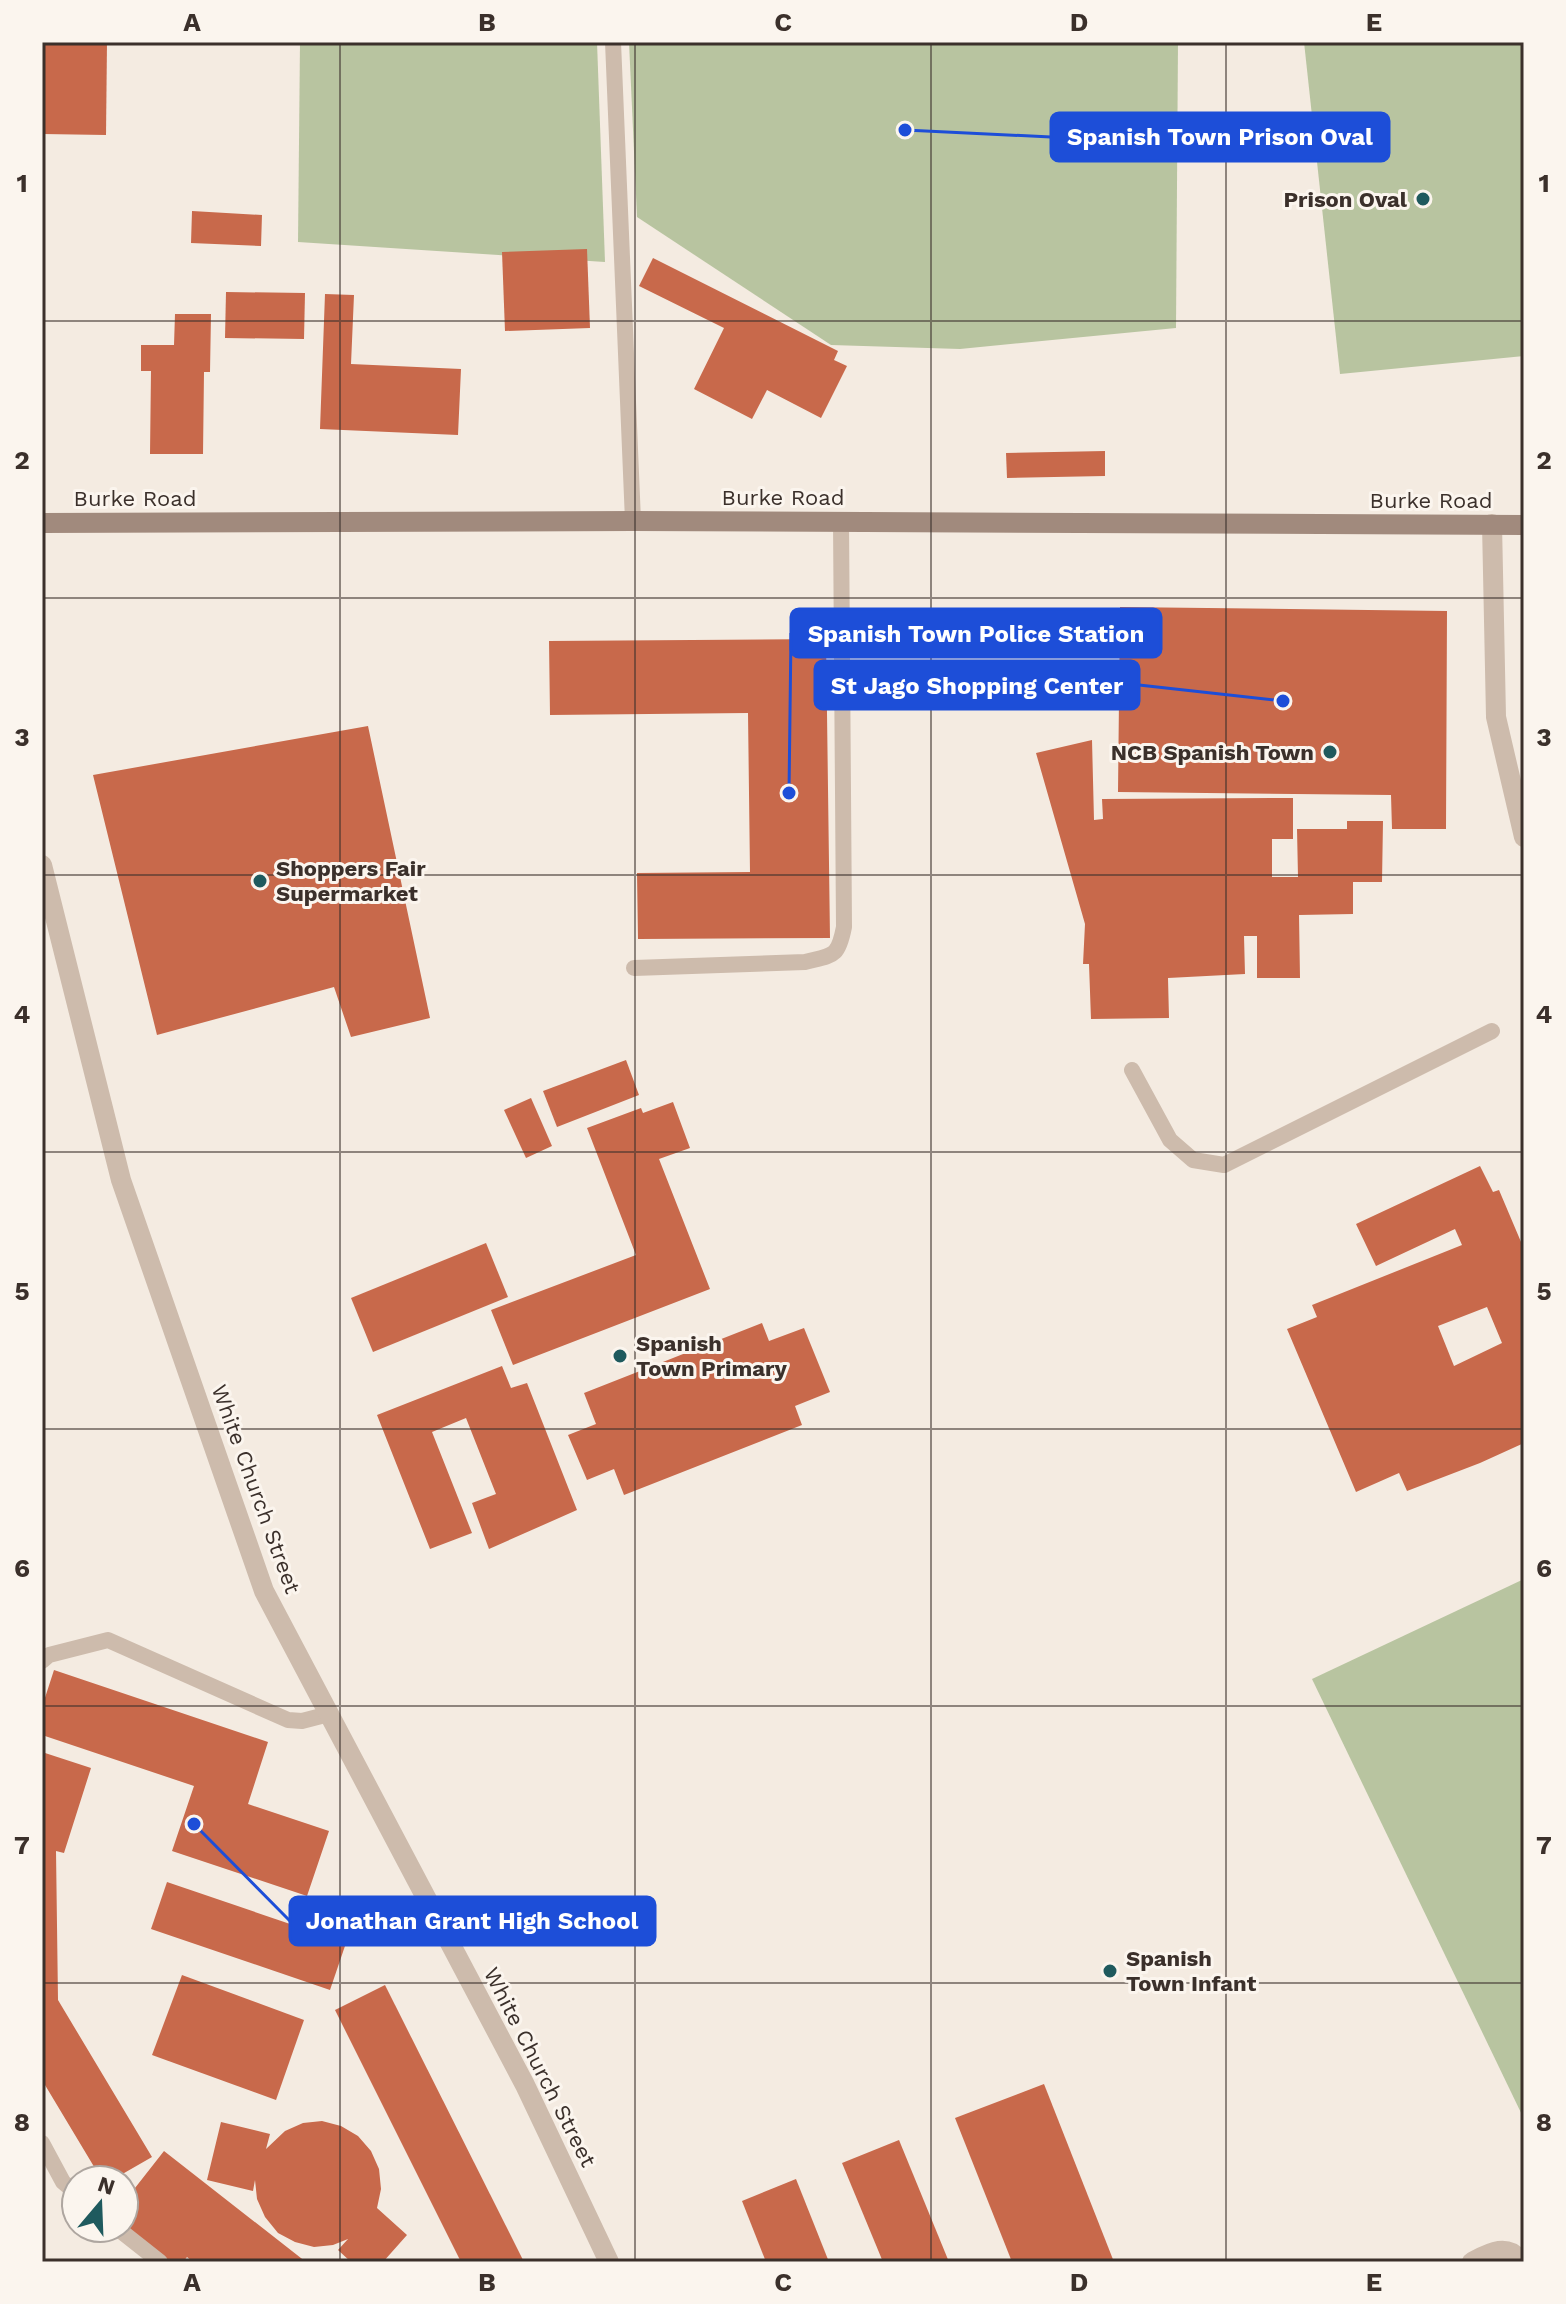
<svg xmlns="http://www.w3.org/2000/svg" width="1566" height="2304" font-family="'Work Sans',sans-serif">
  <rect width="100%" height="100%" fill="#f4ebe1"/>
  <g fill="#b8c4a0">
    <polygon points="300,42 597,42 605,262 298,242"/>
    <polygon points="629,42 1178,42 1176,328 960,349 831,345 637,217"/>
    <polygon points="1304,42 1524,42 1524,356 1340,374"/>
    <polygon points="1524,1579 1524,2119 1312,1679"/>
  </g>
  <g fill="#c8694b" fill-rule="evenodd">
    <polygon points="44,42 107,42 106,135 43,134"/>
    <polygon points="192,211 262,215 261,246 191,243"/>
    <polygon points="587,249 590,328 505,331 502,252"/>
    <polygon points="653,258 838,351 834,360 847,366 821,418 767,390 752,419 694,389 724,328 639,286"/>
    <polygon points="226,292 305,293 304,339 225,338"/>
    <polygon points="325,294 354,295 351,364 461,369 458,435 320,429"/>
    <polygon points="175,314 211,314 210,372 204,372 203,454 150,454 151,371 141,371 141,345 174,345"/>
    <polygon points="1105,451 1105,476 1007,478 1006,453"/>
    <polygon points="1120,607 1447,611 1446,829 1392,829 1391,795 1118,792"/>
    <polygon points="826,639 830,938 638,939 637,873 750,872 748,713 550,715 549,641"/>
    <polygon points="368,726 430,1018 351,1037 334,987 157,1035 93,775"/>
    <polygon points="1092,740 1094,820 1103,819 1102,799 1293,798 1293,839 1272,839 1272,877 1298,877 1297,829 1347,829 1347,821 1383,821 1382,882 1353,882 1353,914 1299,915 1300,978 1257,978 1257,936 1244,936 1245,974 1168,978 1169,1018 1091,1019 1089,964 1083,964 1085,924 1036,753"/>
    <polygon points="626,1060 639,1095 557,1127 543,1091"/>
    <polygon points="531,1098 552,1146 526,1158 504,1110"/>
    <polygon points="673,1102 690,1148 659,1159 710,1289 513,1365 491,1310 636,1255 587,1128 641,1108 643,1113"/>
    <path d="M1480,1166L1493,1192L1499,1190L1524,1249V1443L1480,1463L1407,1491L1399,1473L1356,1492L1287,1329L1317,1317L1312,1305L1462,1245L1455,1229L1376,1266L1356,1224ZM1487,1307L1502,1343L1454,1366L1438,1326Z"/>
    <polygon points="486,1243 508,1297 373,1352 351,1298"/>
    <polygon points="762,1323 769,1341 804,1328 830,1392 795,1406 802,1425 624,1495 614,1469 587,1480 568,1435 596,1424 584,1393"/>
    <polygon points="502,1366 511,1388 527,1383 577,1510 489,1549 472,1503 496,1494 466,1418 432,1432 472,1533 430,1549 377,1415"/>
    <polygon points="54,1670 268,1742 248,1804 329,1831 307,1896 172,1851 194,1786 42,1735 42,1707"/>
    <polygon points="42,1752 91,1768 64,1853 56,1851 58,2000 152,2157 112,2180 102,2180 42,2080"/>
    <polygon points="167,1882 346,1943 330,1990 151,1929"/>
    <polygon points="182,1975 304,2020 276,2100 152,2055"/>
    <polygon points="385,1985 524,2262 461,2262 335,2010"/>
    <polygon points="1044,2084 1114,2262 1012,2262 955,2118"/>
    <polygon points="322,2121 341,2126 358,2136 371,2151 379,2169 381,2189 377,2208 407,2235 383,2262 351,2262 338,2250 348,2239 333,2245 314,2247 295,2242 278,2233 265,2217 257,2199 255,2180 253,2191 207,2180 221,2122 270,2134 266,2149 285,2131 303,2123"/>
    <polygon points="899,2140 949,2262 883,2262 842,2163"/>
    <polygon points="164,2151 306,2262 193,2262 187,2257 183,2262 169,2262 124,2226 127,2222 124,2221 124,2202"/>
    <polygon points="796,2179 829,2262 766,2262 742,2201"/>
  </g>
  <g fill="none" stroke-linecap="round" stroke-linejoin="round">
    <g stroke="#cdbbac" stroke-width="16">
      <polyline points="613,42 633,521"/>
      <path d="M634,968L805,962C833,955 838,958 844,927L841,521"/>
      <polyline points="1132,1070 1170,1140 1193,1160 1224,1165 1492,1031"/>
      <polyline points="42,1661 49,1655 108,1640 288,1720 302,1721 329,1714"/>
      <polyline points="42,2143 63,2182 76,2193"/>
      <polyline points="117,2228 160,2262"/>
    </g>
    <path stroke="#cdbbac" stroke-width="20" d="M1472,2262C1489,2253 1508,2242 1521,2262"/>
    <g stroke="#cdbbac" stroke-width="20">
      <polyline points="1492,524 1496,717 1524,837"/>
      <polyline points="42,865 121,1180 264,1591 525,2085 609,2262"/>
    </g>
    <polyline stroke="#a18a7d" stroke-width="20" points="42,523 633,521 1524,525"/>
  </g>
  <path fill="none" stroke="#3b302b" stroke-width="2" stroke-opacity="0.55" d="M340,42V2262M635,42V2262M931,42V2262M1226,42V2262M42,321H1524M42,598H1524M42,875H1524M42,1152H1524M42,1429H1524M42,1706H1524M42,1983H1524"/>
  <g fill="#1f5a5e" stroke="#fbf5ee" stroke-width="3">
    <circle cx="1423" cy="199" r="8"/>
    <circle cx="1330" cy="752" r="8"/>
    <circle cx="260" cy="881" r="8"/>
    <circle cx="620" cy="1356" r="8"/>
    <circle cx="1110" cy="1971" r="8"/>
  </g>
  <g text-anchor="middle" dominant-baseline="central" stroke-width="6" stroke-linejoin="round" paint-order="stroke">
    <g font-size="22" font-weight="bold" fill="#3b302b" stroke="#fbf5ee" text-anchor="start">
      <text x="1407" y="199" text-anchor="end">Prison Oval</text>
      <text x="1314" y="752" text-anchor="end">NCB Spanish Town</text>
      <text x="276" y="868">Shoppers Fair<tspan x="276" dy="25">Supermarket</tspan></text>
      <text x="636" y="1343">Spanish<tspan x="636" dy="25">Town Primary</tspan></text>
      <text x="1126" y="1958">Spanish<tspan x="1126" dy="25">Town Infant</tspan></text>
    </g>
    <g font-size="22" fill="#3b302b" stroke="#fbf5ee">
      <text x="783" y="497">Burke Road</text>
      <text x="135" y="498">Burke Road</text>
      <text x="1431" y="500">Burke Road</text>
      <text transform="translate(256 1489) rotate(70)">White Church Street</text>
      <text transform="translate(540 2067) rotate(63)">White Church Street</text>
    </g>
  </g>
  <path fill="none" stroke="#1d4ed8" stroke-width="3" d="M905 130L1051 137M789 793L791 633M1283 701L1139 685M194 1824L290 1921"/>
  <g fill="#1d4ed8" stroke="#fbf5ee" stroke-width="3">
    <circle cx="905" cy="130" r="8"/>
    <circle cx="789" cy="793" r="8"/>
    <circle cx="1283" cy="701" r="8"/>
    <circle cx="194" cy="1824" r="8"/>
  </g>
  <g fill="#1d4ed8" stroke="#1d4ed8" stroke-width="3">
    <rect x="1051" y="113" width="338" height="48" rx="8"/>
    <rect x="791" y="609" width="370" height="48" rx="8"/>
    <rect x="815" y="661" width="324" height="48" rx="8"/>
    <rect x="290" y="1897" width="365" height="48" rx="8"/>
  </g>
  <g font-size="24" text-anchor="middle" font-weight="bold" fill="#fff">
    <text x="1220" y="145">Spanish Town Prison Oval</text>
    <text x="976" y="642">Spanish Town Police Station</text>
    <text x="977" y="694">St Jago Shopping Center</text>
    <text x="472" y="1929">Jonathan Grant High School</text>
  </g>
  <rect width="1566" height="2304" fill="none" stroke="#fbf5ee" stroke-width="88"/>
  <g transform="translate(100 2204) rotate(19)"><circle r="38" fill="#fbf5ee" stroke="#aea6a0" stroke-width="2"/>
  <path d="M0-6L14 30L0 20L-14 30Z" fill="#1f5a5e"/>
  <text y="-12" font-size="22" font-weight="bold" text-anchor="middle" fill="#3b302b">N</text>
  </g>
  <rect x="44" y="44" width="1478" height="2216" fill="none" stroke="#3b302b" stroke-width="3"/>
  <g font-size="26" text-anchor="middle" font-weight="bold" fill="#3b302b">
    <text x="192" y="31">A</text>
    <text x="487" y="31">B</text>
    <text x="783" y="31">C</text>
    <text x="1079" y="31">D</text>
    <text x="1374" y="31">E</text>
    <text x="22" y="192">1</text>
    <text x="1544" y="192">1</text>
    <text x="22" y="469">2</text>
    <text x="1544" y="469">2</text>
    <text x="22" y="746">3</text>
    <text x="1544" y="746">3</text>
    <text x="22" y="1023">4</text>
    <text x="1544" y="1023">4</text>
    <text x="22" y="1300">5</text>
    <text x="1544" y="1300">5</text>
    <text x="22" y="1577">6</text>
    <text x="1544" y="1577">6</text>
    <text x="22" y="1854">7</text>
    <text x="1544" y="1854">7</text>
    <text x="22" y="2131">8</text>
    <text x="1544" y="2131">8</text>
    <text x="192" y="2291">A</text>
    <text x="487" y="2291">B</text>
    <text x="783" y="2291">C</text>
    <text x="1079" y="2291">D</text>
    <text x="1374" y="2291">E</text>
  </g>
</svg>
